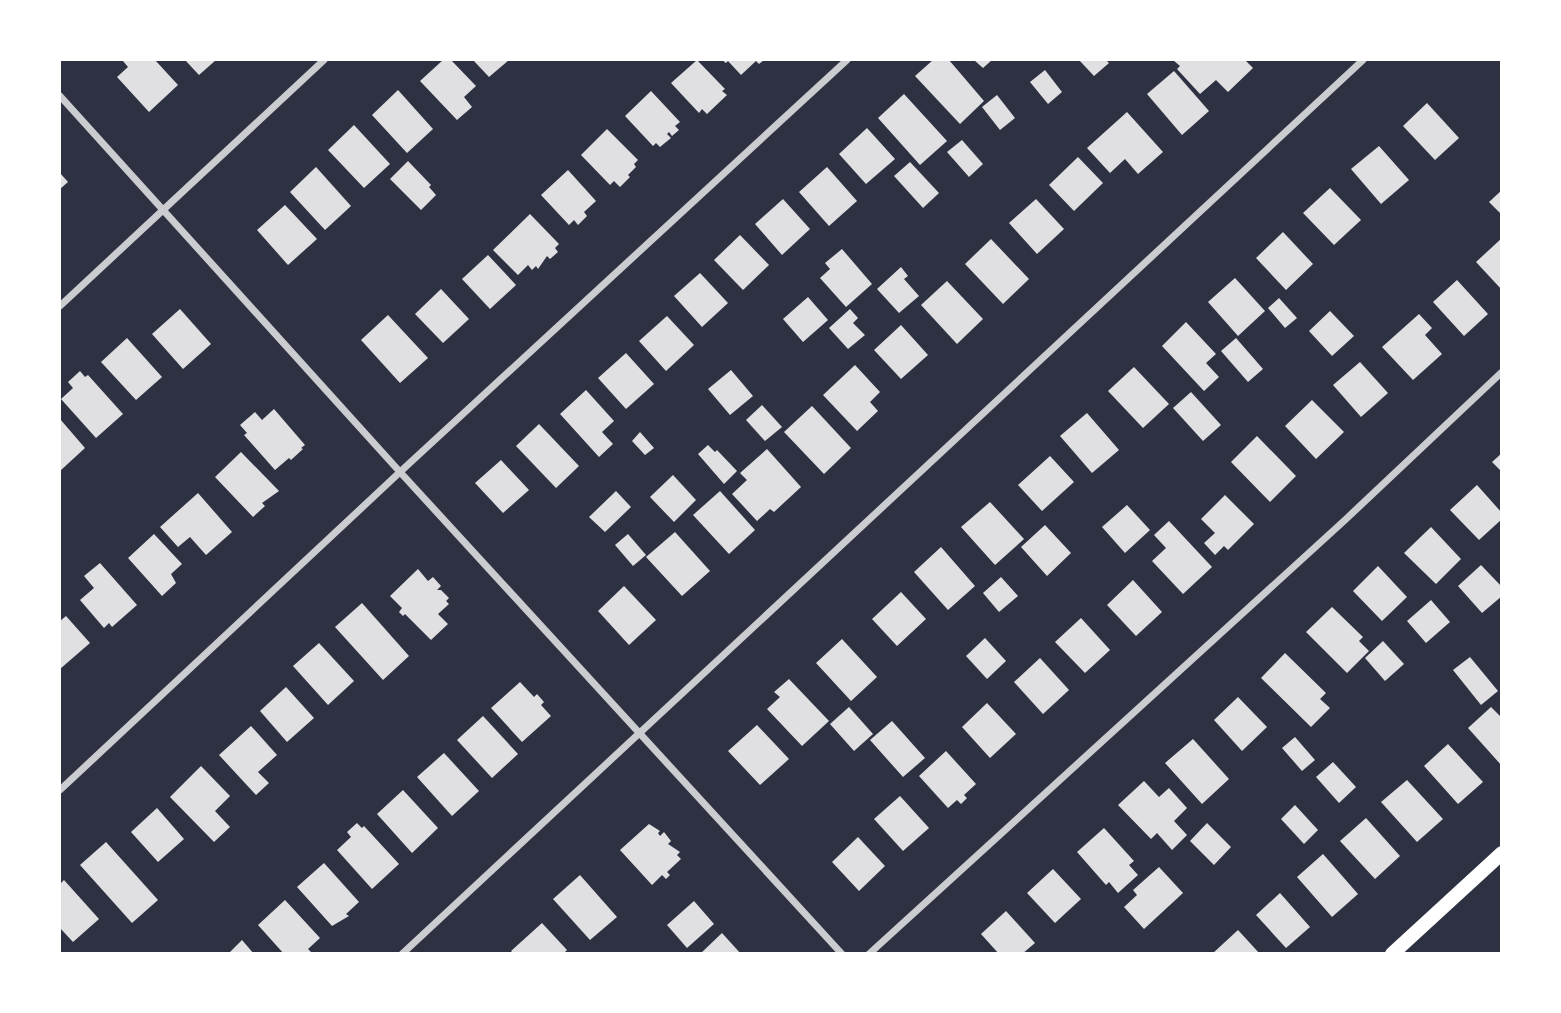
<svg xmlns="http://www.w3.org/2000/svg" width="1561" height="1013" font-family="Helvetica,sans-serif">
  <rect width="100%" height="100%" fill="#2d3142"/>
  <g fill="#e0e0e3">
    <polygon points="124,60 155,60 178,85 149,112 117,77 128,67 123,61"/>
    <polygon points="185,60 216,60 199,75"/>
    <polygon points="443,60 451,60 476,86 464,97 472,107 457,120 420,81"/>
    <polygon points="473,60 509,60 489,77"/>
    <polygon points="697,60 725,89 722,91 727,95 707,114 702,109 699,113 671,83"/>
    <polygon points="722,60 764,60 759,64 756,61 741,75 728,61 726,63"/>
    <polygon points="933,60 949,60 984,101 960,124 915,76"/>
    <polygon points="974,60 992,60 983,68"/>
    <polygon points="1079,60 1106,60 1109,63 1094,76"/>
    <polygon points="1173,60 1245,60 1253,68 1228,92 1216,80 1200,94 1177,69 1180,66"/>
    <polygon points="1045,70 1062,92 1048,104 1030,82"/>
    <polygon points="1174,71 1209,111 1182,135 1147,94"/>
    <polygon points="398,90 433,129 407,153 372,115"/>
    <polygon points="651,91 680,122 675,126 679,130 672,136 669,132 667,134 671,138 660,147 656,143 653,146 625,116"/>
    <polygon points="904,94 947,141 920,165 878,118"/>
    <polygon points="997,95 1015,118 1000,130 982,107"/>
    <polygon points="1427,103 1459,138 1435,160 1403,126"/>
    <polygon points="1127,112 1163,152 1138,174 1125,159 1110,173 1087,148"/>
    <polygon points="354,125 390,164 364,188 328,150"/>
    <polygon points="867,128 895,159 866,184 839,154"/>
    <polygon points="607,129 638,160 634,164 636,167 628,175 630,177 620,187 614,181 610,185 581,155"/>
    <polygon points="962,140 983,164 969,177 947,152"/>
    <polygon points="1379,146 1409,180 1381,204 1351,169"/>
    <polygon points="1078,157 1103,183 1074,211 1049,185"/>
    <polygon points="408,161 431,185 429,187 436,195 421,210 390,179"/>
    <polygon points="910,162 939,193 923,208 894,176"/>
    <polygon points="316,167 351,206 325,230 290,192"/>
    <polygon points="827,167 857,201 829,226 799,192"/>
    <polygon points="568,170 596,201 584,212 587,216 578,225 574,220 569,225 541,195"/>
    <polygon points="60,173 68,182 60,189"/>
    <polygon points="1330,188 1361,220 1334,245 1303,213"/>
    <polygon points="1502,190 1502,215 1489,202"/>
    <polygon points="783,199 810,229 782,255 755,224"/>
    <polygon points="1036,199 1064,229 1037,254 1009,223"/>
    <polygon points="285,205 317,239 288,265 257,230"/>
    <polygon points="530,214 559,244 555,248 558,252 550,259 547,256 538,269 536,266 532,270 528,265 518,275 493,250"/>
    <polygon points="1283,232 1313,264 1286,290 1256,258"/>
    <polygon points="740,235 769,265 743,290 714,260"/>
    <polygon points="1502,238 1502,290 1476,262"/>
    <polygon points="991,239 1029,279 1003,304 965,264"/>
    <polygon points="842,249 872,284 846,307 820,278 830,269 825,263"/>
    <polygon points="488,255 516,285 490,309 462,279"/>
    <polygon points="901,267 908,276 904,279 919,296 899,313 877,289"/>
    <polygon points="700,273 728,303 702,327 674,296"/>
    <polygon points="1235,278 1265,311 1238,336 1208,302"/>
    <polygon points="1457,280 1488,314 1464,336 1433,302"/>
    <polygon points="947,281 983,319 957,344 921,305"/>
    <polygon points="441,289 469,319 443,343 415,314"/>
    <polygon points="808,297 828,320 803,342 783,319"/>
    <polygon points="1279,298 1297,318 1285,328 1268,308"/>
    <polygon points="180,309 211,344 183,369 152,334"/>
    <polygon points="850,309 858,318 853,323 865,335 848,349 829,328"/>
    <polygon points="1330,311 1354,336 1332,356 1309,331"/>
    <polygon points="1419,314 1432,328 1425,335 1442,354 1413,380 1382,347"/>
    <polygon points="388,315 428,358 400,383 361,340"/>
    <polygon points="667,316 694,345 666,371 639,341"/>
    <polygon points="1186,322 1216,354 1206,363 1219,377 1204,391 1162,346"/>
    <polygon points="901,325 928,355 901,379 874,350"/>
    <polygon points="127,338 162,377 136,400 101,362"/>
    <polygon points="1236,338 1263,369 1248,382 1221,351"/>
    <polygon points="626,353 654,384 626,409 598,378"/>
    <polygon points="1360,362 1388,393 1361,417 1333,385"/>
    <polygon points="855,365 880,392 870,402 878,411 857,431 823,395"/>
    <polygon points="1134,367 1169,404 1143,428 1108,391"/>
    <polygon points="731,370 753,396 730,415 708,389"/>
    <polygon points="80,371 85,377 88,375 123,414 96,438 61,399 73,388 68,382"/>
    <polygon points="586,390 614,421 602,432 613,444 599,457 560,414"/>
    <polygon points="1191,392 1221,425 1203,441 1173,408"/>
    <polygon points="1312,400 1344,432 1316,459 1285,426"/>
    <polygon points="762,405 782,427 765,441 746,420"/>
    <polygon points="812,406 851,448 824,474 784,432"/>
    <polygon points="274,409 305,445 301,448 303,449 291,460 289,458 275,470 244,435 247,433 240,425 255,412 262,420"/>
    <polygon points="1087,413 1119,450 1092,473 1060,436"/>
    <polygon points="60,419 85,448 60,471"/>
    <polygon points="539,424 579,466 556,488 516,446"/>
    <polygon points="640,432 654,448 645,455 632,441"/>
    <polygon points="1257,436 1296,476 1270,502 1231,462"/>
    <polygon points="708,445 715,452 717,450 737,471 724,484 698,454"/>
    <polygon points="767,449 801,487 774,512 770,509 757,521 732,494 747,480 740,473"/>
    <polygon points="241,452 279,491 262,503 265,506 253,517 215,477"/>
    <polygon points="1502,453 1502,472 1492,462"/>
    <polygon points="1050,456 1074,482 1042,511 1018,485"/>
    <polygon points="501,460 529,490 503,513 475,483"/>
    <polygon points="673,475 696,500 674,522 650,497"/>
    <polygon points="1477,485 1502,513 1502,519 1479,540 1450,510"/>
    <polygon points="616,491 631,507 605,532 589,517"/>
    <polygon points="720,491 755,530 729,554 693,515"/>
    <polygon points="198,493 232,532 206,555 190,537 178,547 160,527"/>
    <polygon points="1225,495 1254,524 1228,550 1224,546 1215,555 1204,543 1215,533 1201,519"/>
    <polygon points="990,502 1024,539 995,565 961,527"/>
    <polygon points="1127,505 1150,530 1125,553 1102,527"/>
    <polygon points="1169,521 1212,567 1183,594 1152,561 1166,548 1154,535"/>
    <polygon points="1045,525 1071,553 1047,576 1021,547"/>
    <polygon points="1431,527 1461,559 1436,584 1404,553"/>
    <polygon points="675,532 710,571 682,596 646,557"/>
    <polygon points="154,534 182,564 171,574 176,583 162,596 128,558"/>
    <polygon points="628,534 646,555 633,566 615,545"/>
    <polygon points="941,547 975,586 948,610 914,572"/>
    <polygon points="100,563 137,605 112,627 109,623 104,628 80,600 94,588 84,576"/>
    <polygon points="1481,565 1502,587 1502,596 1482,613 1458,586"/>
    <polygon points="1378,566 1407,597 1382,621 1353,591"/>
    <polygon points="418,569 428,581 433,577 441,586 437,590 441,590 449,598 446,601 449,604 438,614 448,624 431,640 405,614 403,616 399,612 402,608 390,596"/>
    <polygon points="1001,577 1018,596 999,612 983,593"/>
    <polygon points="1133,580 1162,612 1136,636 1107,605"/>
    <polygon points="624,586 656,620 629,645 598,611"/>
    <polygon points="901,592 926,619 897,646 872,619"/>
    <polygon points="1431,600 1450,622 1426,643 1407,621"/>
    <polygon points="362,603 409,656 383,680 335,627"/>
    <polygon points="1332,607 1363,637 1359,641 1369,651 1347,673 1306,632"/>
    <polygon points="66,616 90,643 60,669 60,621"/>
    <polygon points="1081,618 1110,650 1085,673 1055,642"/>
    <polygon points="985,638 1006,661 987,679 966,656"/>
    <polygon points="842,639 877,677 851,701 816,663"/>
    <polygon points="1383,641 1404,664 1385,681 1365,658"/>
    <polygon points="319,643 354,681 328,705 293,666"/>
    <polygon points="1285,653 1326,693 1320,699 1330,708 1311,727 1261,678"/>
    <polygon points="1470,657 1498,691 1481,705 1453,670"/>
    <polygon points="1040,658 1069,690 1043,714 1014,682"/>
    <polygon points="789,679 829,721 802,746 767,709 780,697 774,692"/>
    <polygon points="520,682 534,697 537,694 544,702 541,705 551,716 522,742 491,708"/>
    <polygon points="286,687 314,718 287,742 260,711"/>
    <polygon points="1238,697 1267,727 1242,751 1214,720"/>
    <polygon points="987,703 1016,734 990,758 962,727"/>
    <polygon points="849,707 873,734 854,751 830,724"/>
    <polygon points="1491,707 1502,718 1502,766 1468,728"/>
    <polygon points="483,716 518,754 492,778 457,740"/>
    <polygon points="892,721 925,758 903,777 870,740"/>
    <polygon points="757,725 789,759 760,785 728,751"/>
    <polygon points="251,726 277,755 258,772 269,783 256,795 219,755"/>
    <polygon points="1295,737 1315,760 1302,771 1282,748"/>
    <polygon points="1193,739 1229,779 1202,804 1165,763"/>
    <polygon points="1448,744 1483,782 1458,804 1424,766"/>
    <polygon points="946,751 976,784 964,795 967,798 961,804 957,800 948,808 919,776"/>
    <polygon points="444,753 479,791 452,816 417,777"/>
    <polygon points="1333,762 1356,787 1339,803 1316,777"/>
    <polygon points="201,766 230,796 215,811 230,827 214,842 170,797"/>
    <polygon points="1407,780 1443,819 1417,842 1381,802"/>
    <polygon points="1144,781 1159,797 1169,788 1187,808 1174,821 1187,835 1172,850 1157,833 1151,839 1118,805"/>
    <polygon points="403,790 438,828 412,853 377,814"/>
    <polygon points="900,796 929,828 903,851 874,819"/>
    <polygon points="1295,805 1318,830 1304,844 1281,819"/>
    <polygon points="157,808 184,839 158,862 131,832"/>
    <polygon points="1366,818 1400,856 1375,879 1340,841"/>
    <polygon points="357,823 362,828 364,826 399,864 372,889 337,850 351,837 347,832"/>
    <polygon points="1207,823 1231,847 1214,865 1190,841"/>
    <polygon points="649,824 660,831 658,833 660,836 664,832 671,841 668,844 680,852 677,855 681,859 667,872 670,875 666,879 662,875 652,885 620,850"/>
    <polygon points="1104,828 1134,861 1129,865 1138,875 1118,893 1109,882 1106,885 1077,852"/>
    <polygon points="858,837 885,866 859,891 832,862"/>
    <polygon points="106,842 158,900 132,923 80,865"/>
    <polygon points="1323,854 1358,894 1332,917 1297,877"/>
    <polygon points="324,863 359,902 346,914 349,916 332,926 297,887"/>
    <polygon points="1159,867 1183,893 1144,929 1124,907 1137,895 1133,890"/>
    <polygon points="1053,869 1081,899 1055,923 1027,893"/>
    <polygon points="580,875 617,917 590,940 553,899"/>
    <polygon points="64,880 99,919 73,942 60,928 60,884"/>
    <polygon points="1280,893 1310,927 1286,948 1256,915"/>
    <polygon points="285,900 320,938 308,949 313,954 284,954 258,925"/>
    <polygon points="694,901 714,924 687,948 667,925"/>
    <polygon points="1006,911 1035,943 1022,954 999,954 981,934"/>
    <polygon points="542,923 567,950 563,954 514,954 511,951"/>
    <polygon points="1238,930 1260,954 1212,954"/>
    <polygon points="722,933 741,954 700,954"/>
    <polygon points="242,940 254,954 228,954"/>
  </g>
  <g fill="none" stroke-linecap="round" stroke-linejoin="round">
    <g stroke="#caccd0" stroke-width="7">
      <polyline points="60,96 400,472 842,954"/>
      <polyline points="60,306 324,60"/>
      <polyline points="60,790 400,472 847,60"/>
      <polyline points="402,954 1363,60"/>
      <polyline points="869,954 1345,520 1502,372"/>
    </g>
    <polyline stroke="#fff" stroke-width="14" points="1392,954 1502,853"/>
  </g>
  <rect width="1561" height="1013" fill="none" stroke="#ffffff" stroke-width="122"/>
</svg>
